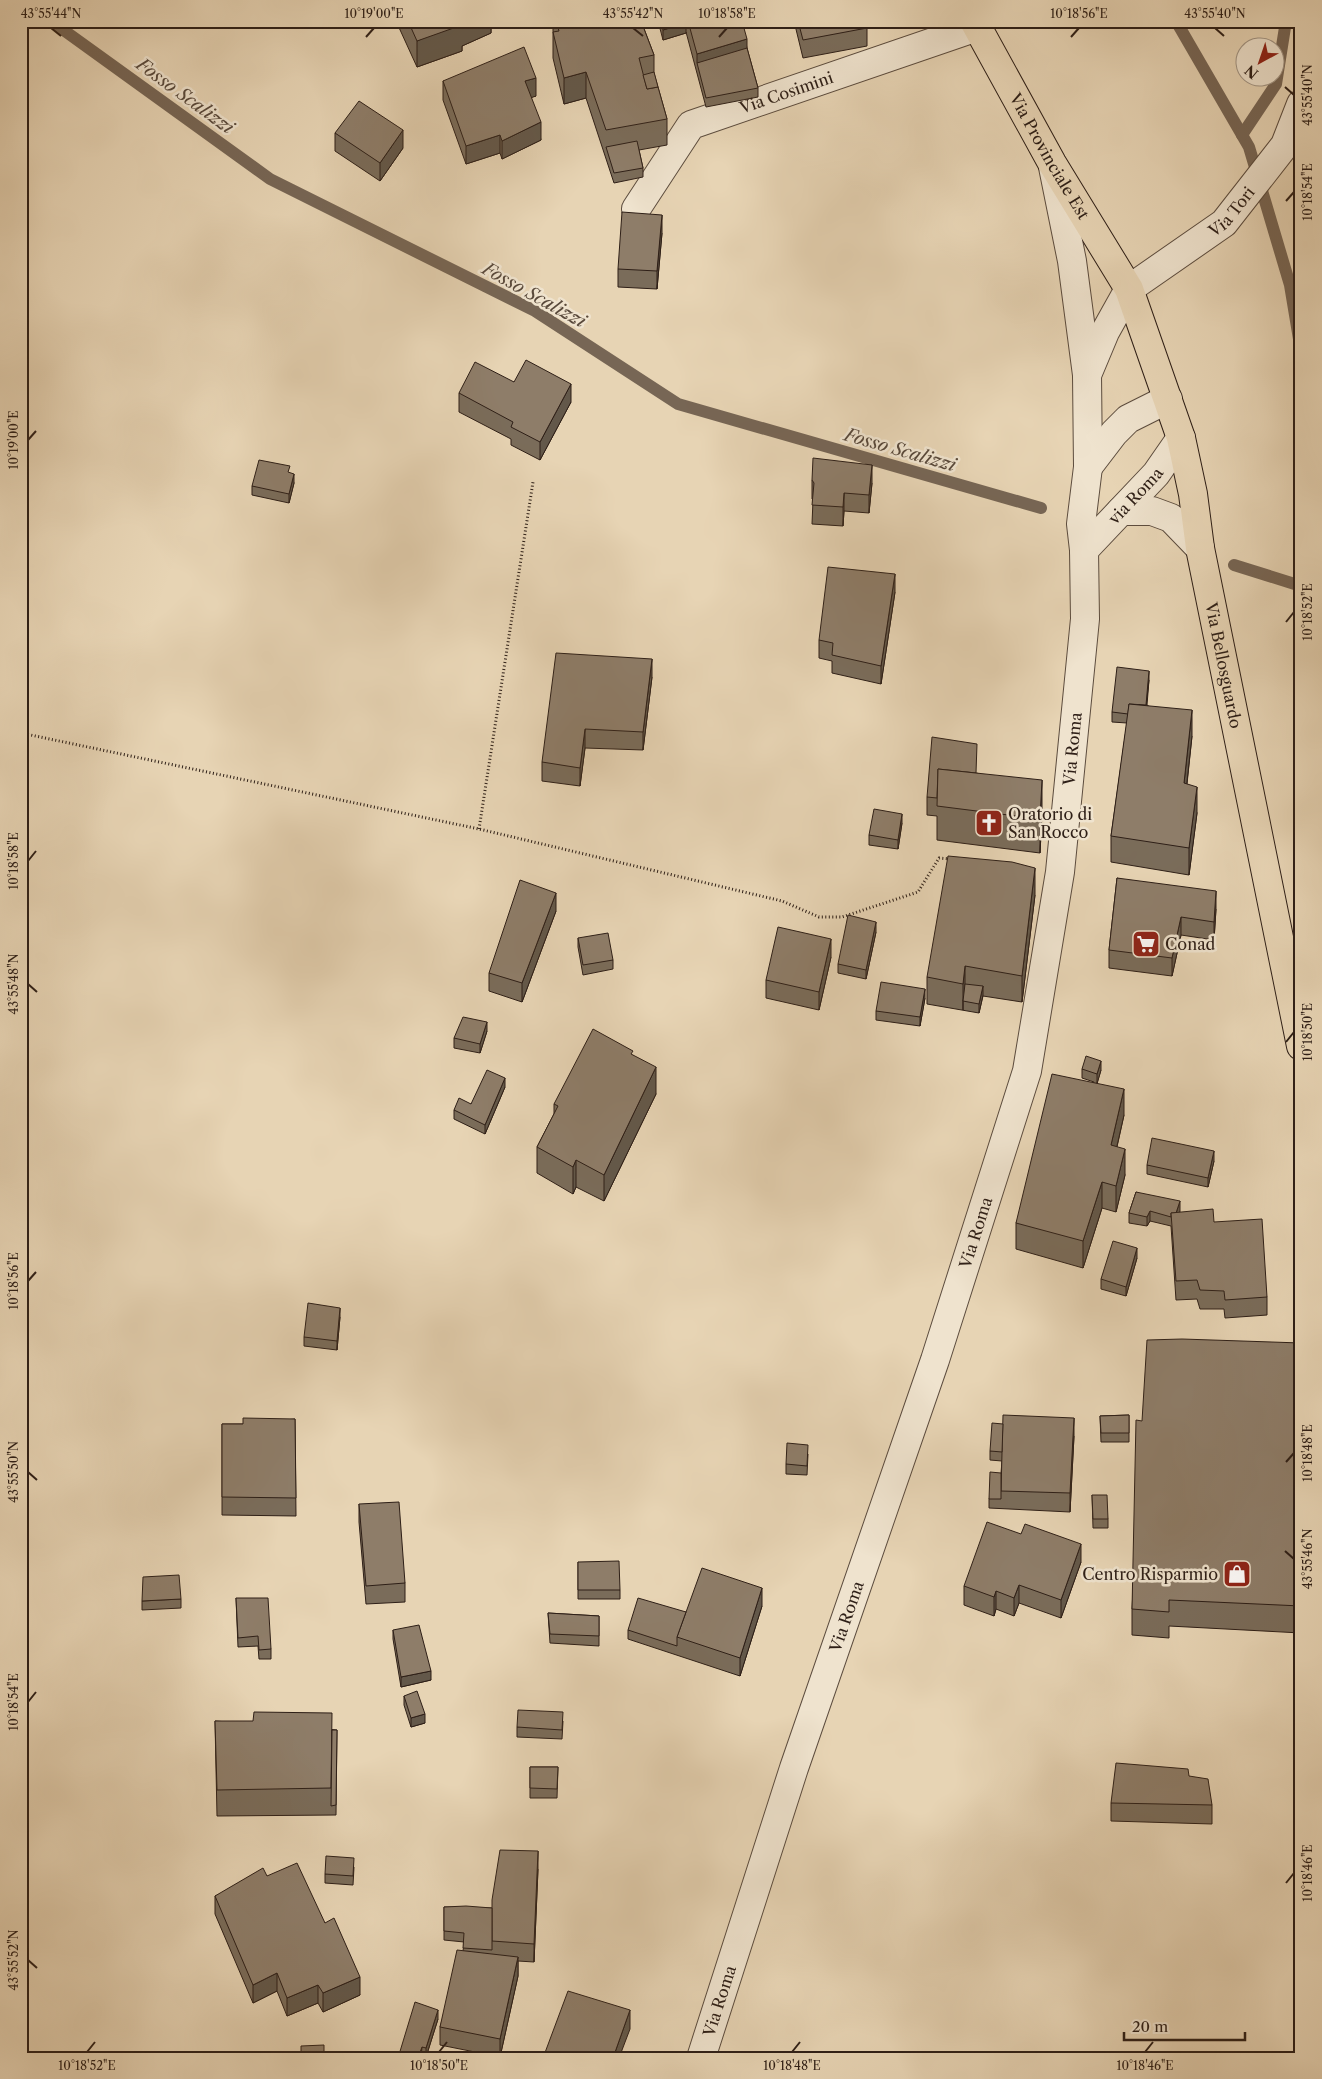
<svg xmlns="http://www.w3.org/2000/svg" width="1322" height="2079" font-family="'Libre Caslon Text',serif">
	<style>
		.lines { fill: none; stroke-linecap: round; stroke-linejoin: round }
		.stream { stroke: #765; stroke-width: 12 }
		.minor-casing { stroke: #5c4c3e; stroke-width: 30 }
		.major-casing { stroke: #2e1f17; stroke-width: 30 }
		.path { stroke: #2e1f17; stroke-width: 3; stroke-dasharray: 1 2.5; stroke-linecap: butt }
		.minor { stroke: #efe3ce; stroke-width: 28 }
		.major { stroke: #e7d4b4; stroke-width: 28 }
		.wall { fill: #7a6c5a; stroke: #2e1f17 }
		.shaded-wall { fill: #63584a; stroke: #2e1f17 }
		.building { fill: #8e7d69; stroke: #2e1f17 }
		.ticks { fill: none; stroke: #2e1f17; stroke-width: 2 }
		.labels { text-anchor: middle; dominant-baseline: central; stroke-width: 5; stroke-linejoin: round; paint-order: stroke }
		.street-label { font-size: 16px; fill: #2e1f17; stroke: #efe3ce }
		.poi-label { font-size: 16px; fill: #2e1f17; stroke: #efe3ce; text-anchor: start }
		.water-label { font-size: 18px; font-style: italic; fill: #59493b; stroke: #efe3ce }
		.neatline { fill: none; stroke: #2e1f17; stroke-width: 2 }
		.ticks-label { font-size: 12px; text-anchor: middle; fill: #2e1f17 }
	</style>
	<rect width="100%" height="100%" fill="#e7d4b4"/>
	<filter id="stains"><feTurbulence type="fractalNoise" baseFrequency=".004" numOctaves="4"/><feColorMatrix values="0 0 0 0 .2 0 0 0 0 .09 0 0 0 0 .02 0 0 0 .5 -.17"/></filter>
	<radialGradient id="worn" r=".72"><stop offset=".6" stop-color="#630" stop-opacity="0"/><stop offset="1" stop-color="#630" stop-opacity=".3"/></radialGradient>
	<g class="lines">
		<g class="stream">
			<path d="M51,21L270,179L535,311L678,404L1041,508"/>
			<path d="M1176,21L1249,147L1290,285L1301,351"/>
			<path d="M1242,135L1276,84L1286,21"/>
			<path d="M1234,565L1301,586"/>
		</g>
		<defs>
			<g id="minor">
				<path id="s1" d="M636,209L691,125L977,27"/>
				<path id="s2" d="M1087,375L1105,332L1129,289L1224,223L1285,145L1301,104"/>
				<path d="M1088,467L1114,433L1128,419L1168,399"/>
				<path d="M1121,511H1152L1171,518L1200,548"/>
				<path id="s3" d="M1084,550L1156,474L1181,438"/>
				<path id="s4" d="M701,2058L794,1768L935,1360L1027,1071L1060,872L1085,619L1084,550L1081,524L1088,467L1087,375L1072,261L1053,167"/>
			</g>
			<g id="major">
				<path id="s5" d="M974,21L1052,163L1129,289L1181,438L1193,494L1200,548L1301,1046"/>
			</g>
		</defs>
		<use href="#minor" class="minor-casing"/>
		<use href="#major" class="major-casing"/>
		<g class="path">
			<path d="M21,733L479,829L782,901L819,917H842L918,892L939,858L950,859"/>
			<path d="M479,829L533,482"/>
		</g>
		<use href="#minor" class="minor"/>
		<use href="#major" class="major"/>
	</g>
	<g class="wall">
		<path d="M396,21H491V33L462,46V51L417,67Z"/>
		<path d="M553,21H596L598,26L604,25L599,23V21H648V25L643,26L654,55V73L667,119V145L639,150L643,168V177L614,183L586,98L564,104L553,58Z"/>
		<path d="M658,21H742L747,48L758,88V97L706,107L686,32V33L663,40Z"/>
		<path d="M794,21H865L867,28V46L803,58Z"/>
		<path d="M443,81L536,96L531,97L541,140L502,159L500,153L466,164L443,100Z"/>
		<path d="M335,133L403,148L380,181L335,151Z"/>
		<path d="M662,233L657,289L618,287V269Z"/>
		<path d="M514,382L571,402L540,460L511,445V439L459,412V393Z"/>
		<path d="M290,473L294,483L289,503L252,495V486Z"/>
		<path d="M812,480L872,483L869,513L844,511L843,526L812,524L813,500L812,499Z"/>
		<path d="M895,592L881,684L832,673V661L819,658V640Z"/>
		<path d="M652,677L643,750L585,748L580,786L542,781V762Z"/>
		<path d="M1149,680L1147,705L1192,736L1187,784L1197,813L1189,875L1111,862V836L1127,723L1112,722V712Z"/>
		<path d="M977,773L1042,814L1040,853L937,840V816L927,815V797Z"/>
		<path d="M902,823L898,849L869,845V835Z"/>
		<path d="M1117,878L1216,909L1214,940L1181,935L1172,976L1109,968V950Z"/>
		<path d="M1035,895L1022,1002L983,996L979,1013L927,1004V977Z"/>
		<path d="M556,911L522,1002L489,991V973Z"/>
		<path d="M876,932L866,979L838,973V964Z"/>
		<path d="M578,938L613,960V969L583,975L578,947Z"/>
		<path d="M831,957L819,1010L766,998V980Z"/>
		<path d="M925,998L920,1026L876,1020V1011Z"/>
		<path d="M487,1031L480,1053L454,1048V1038Z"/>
		<path d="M633,1055L656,1094L604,1201L576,1187L573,1194L537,1173V1147L554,1114V1104Z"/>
		<path d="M1082,1069L1101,1070L1097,1083L1124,1115L1117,1147L1125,1175L1116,1212L1102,1208L1083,1268L1016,1249V1223L1094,1082L1082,1078Z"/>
		<path d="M505,1087L485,1134L454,1119V1110L471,1104Z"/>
		<path d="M1214,1161L1208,1187L1147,1174V1165Z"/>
		<path d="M1136,1192L1180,1211L1179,1213L1214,1222L1267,1297V1315L1225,1318L1224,1309H1200L1197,1299L1176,1300L1171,1226L1150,1221L1147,1226L1129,1223V1213Z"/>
		<path d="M1137,1258L1126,1296L1101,1289V1279Z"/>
		<path d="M340,1317L337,1350L304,1346V1337Z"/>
		<path d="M1301,1343V1422L1300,1445L1301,1484V1633L1169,1626V1638L1132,1635V1609L1142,1421Z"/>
		<path d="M1129,1415V1442H1101L1100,1416Z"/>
		<path d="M295,1419L296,1516L222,1515V1424H243Z"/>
		<path d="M1074,1436L1070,1512L989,1508V1499L1001,1473L1002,1461L990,1460V1451Z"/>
		<path d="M808,1454L807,1475L786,1474V1464Z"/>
		<path d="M1092,1495L1108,1519V1528H1093Z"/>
		<path d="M359,1504L405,1583V1602L366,1604L359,1522Z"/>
		<path d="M578,1562L620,1590V1599H578Z"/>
		<path d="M1081,1562L1061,1618L1019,1603L1014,1616L996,1609L994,1616L964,1605V1586Z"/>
		<path d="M236,1598L271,1649V1659H259L258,1646L238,1647Z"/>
		<path d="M181,1599V1608L142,1610V1601Z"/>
		<path d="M762,1606L740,1676L628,1639V1630L686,1612Z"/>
		<path d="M548,1613L599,1616V1646L550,1643Z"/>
		<path d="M393,1630L431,1680L401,1687L393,1639Z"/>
		<path d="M404,1696L425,1723L411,1727L404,1705Z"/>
		<path d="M215,1721L337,1730L336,1815L217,1816Z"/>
		<path d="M563,1721L562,1739L517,1737V1727Z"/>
		<path d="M530,1767H558L557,1798H530Z"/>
		<path d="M1189,1776L1212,1805V1824L1111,1821V1803Z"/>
		<path d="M354,1867L353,1885L325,1883V1874Z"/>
		<path d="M538,1869L534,1962L518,1961V1976L500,2057L440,2045V2027L463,1951L464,1942L444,1940V1907L492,1908Z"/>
		<path d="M267,1876L325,1923L360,1995L323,2012L318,2003L287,2016L277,1991L253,2003L215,1914V1896Z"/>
		<path d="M438,2019L426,2057L422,2056L421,2058H398Z"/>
	</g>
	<g class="shaded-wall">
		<path d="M460,21H491V33L462,46V51L417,67V41Z"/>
		<path d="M621,21H648V25L621,33Z"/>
		<path d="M686,23V33L663,40V30Z"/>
		<path d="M747,39V57L697,63V54Z"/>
		<path d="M586,72V98L564,104V78Z"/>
		<path d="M536,78V96L525,100V81Z"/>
		<path d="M541,122V140L502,159V141Z"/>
		<path d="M403,130V148L380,181V163Z"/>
		<path d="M500,135V153L466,164V146Z"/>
		<path d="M662,215V233L657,289V271Z"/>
		<path d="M571,384V402L540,460V442Z"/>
		<path d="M872,465V483L869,513V495Z"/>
		<path d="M294,474V483L289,503V494Z"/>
		<path d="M844,493V511L843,526V507Z"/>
		<path d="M895,574V592L881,684V666Z"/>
		<path d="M652,659V677L643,750V732Z"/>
		<path d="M1149,671V680L1144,725V716Z"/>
		<path d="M1192,710V736L1184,809V783Z"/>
		<path d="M585,729V748L580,786V768Z"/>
		<path d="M1042,780V814L1040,853V819Z"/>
		<path d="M1197,787V813L1189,875V848Z"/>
		<path d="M902,814V823L898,849V840Z"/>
		<path d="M1035,868V895L1022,1002V976Z"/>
		<path d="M1216,891V909L1214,940V922Z"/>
		<path d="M556,893V911L522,1002V983Z"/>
		<path d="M1181,917V935L1172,976V958Z"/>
		<path d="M876,922V932L866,979V970Z"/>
		<path d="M831,939V957L819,1010V992Z"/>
		<path d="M965,966V993L963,1001V1010V984Z"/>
		<path d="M983,986V995L979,1013V1004Z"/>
		<path d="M925,989V998L920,1026V1017Z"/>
		<path d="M487,1022V1031L480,1053V1044Z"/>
		<path d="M1101,1061V1070L1097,1084V1074Z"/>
		<path d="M656,1067V1094L604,1201V1175Z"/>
		<path d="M505,1078V1087L485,1134V1125Z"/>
		<path d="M1124,1089V1115L1111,1172V1145Z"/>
		<path d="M1125,1149V1175L1116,1212V1186Z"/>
		<path d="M1214,1151V1161L1208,1187V1178Z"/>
		<path d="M576,1160V1187L573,1194V1167Z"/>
		<path d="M1102,1182V1208L1083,1268V1241Z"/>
		<path d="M1180,1201V1211L1175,1227V1217Z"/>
		<path d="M1150,1211V1221L1147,1226V1217Z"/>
		<path d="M1137,1248V1258L1126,1296V1287Z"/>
		<path d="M340,1308V1317L337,1350V1341Z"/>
		<path d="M1301,1395V1422L1299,1455V1429Z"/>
		<path d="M1074,1418V1436L1070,1512V1493Z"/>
		<path d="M1081,1544V1562L1061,1618V1600Z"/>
		<path d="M1019,1585V1603L1014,1616V1598Z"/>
		<path d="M762,1588V1606L740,1676V1658Z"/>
		<path d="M996,1591V1609L994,1616V1597Z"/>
		<path d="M431,1671V1680L401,1687V1677Z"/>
		<path d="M425,1714V1723L411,1727V1718Z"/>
		<path d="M538,1851V1869L534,1962V1944Z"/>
		<path d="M518,1957V1976L500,2057V2039Z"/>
		<path d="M277,1973V1991L253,2003V1985Z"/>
		<path d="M360,1977V1995L323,2012V1993Z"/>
		<path d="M318,1985V2003L287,2016V1998Z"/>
		<path d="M438,2010V2019L426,2057V2048Z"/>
		<path d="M630,2010V2029L619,2058H613Z"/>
		<path d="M422,2047L421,2058H418Z"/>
	</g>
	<g class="building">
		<path d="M408,21H460L462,25L417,41Z"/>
		<path d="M556,21H596L598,26L616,21H641L654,55L639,58L647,89L658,87L667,119L606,130L586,72L564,78L553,32L559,31Z"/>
		<path d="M660,21H685L686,23L663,30Z"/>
		<path d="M688,21H742L747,39L697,54Z"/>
		<path d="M798,21H865L867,28L803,40Z"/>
		<path d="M524,47L536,78L525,81L541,122L502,141L500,135L466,146L443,81Z"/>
		<path d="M747,48L758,88L706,98L697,63Z"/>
		<path d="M654,72L658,87L647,89L643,75Z"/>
		<path d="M359,101L403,130L380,163L335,133Z"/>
		<path d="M637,141L643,168L614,173L606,147Z"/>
		<path d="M622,212L662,215L657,271L618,269Z"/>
		<path d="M526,360L571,384L540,442L511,427L513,422L459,393L475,362L514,382Z"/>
		<path d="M813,458L872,465L869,495L844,493L843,507L812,505L814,483L812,480Z"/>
		<path d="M259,460L290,466L288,472L294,474L289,494L252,486Z"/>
		<path d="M828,567L895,574L881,666L832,655L833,643L819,640Z"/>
		<path d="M556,653L652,659L643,732L585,729L580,768L542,762Z"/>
		<path d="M1117,667L1149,671L1146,705L1129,704L1128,714L1112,712Z"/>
		<path d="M1129,704L1192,710L1184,783L1197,787L1189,848L1111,836Z"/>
		<path d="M932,737L977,744L976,773L938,769L937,798L927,797Z"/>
		<path d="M938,769L1042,780L1040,819L937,806Z"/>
		<path d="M874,809L902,814L898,840L869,835Z"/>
		<path d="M948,856L1012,862L1035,868L1022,976L965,966L963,984L927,977Z"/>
		<path d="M1117,878L1216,891L1214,922L1181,917L1172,958L1109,950Z"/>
		<path d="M520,880L556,893L522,983L489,973Z"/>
		<path d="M848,915L876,922L866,970L838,964Z"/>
		<path d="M778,927L831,939L819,992L766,980Z"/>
		<path d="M608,933L613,960L583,965L578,938Z"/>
		<path d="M881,982L925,989L920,1017L876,1011Z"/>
		<path d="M965,984L983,986L979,1004L963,1001Z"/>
		<path d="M463,1017L487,1022L480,1044L454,1038Z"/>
		<path d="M593,1029L633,1051L631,1054L656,1067L604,1175L576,1160L573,1167L537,1147L558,1106L554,1104Z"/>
		<path d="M1086,1056L1101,1061L1097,1074L1082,1069Z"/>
		<path d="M487,1070L505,1078L485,1125L454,1110L459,1098L471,1104Z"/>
		<path d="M1052,1074L1124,1089L1111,1145L1125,1149L1116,1186L1102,1182L1083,1241L1016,1223Z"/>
		<path d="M1152,1138L1214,1151L1208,1178L1147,1165Z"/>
		<path d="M1136,1192L1180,1201L1176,1213H1171V1217L1150,1211L1147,1217L1129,1213Z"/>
		<path d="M1213,1209L1214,1222L1262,1219L1267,1297L1225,1300L1224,1291L1200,1290L1197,1280L1176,1281L1171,1213Z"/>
		<path d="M1113,1241L1137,1248L1126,1287L1101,1279Z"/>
		<path d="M308,1303L340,1308L337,1341L304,1337Z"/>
		<path d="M1182,1339L1301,1343V1395L1299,1429L1301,1484V1606L1169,1600V1612L1132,1609L1136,1420L1142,1421L1147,1340Z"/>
		<path d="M1003,1415L1074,1418L1070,1493L1001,1491Z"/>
		<path d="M1129,1415V1433H1101L1100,1416Z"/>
		<path d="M243,1418L295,1419L296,1498L222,1497V1424H243Z"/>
		<path d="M992,1423L1003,1424L1002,1452L990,1451Z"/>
		<path d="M787,1443L808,1445L807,1466L786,1464Z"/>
		<path d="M990,1472L1001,1473V1499H989Z"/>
		<path d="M1092,1495H1107L1108,1519H1093Z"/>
		<path d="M399,1502L405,1583L366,1586L359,1504Z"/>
		<path d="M987,1522L1021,1534L1025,1524L1081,1544L1061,1600L1019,1585L1014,1598L996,1591L994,1597L964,1586Z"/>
		<path d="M619,1561L620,1590H578V1562Z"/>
		<path d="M702,1568L762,1588L740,1658L677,1637Z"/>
		<path d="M179,1575L181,1599L142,1601L143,1577Z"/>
		<path d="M236,1598H268L271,1649L259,1650L258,1636L238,1638Z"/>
		<path d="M638,1598L686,1612L677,1637V1646L628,1630Z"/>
		<path d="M548,1613L599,1616V1636L550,1634Z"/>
		<path d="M419,1625L431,1671L401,1677L393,1630Z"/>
		<path d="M417,1691L425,1714L411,1718L404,1696Z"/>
		<path d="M518,1710L563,1712L562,1730L517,1727Z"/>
		<path d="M254,1712L332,1713L331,1788L217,1790L215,1721H253Z"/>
		<path d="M332,1730H337L336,1805L331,1806Z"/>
		<path d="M1116,1763L1188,1769L1189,1776L1208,1779L1212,1805L1111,1803Z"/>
		<path d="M530,1767H558L557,1789L530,1788Z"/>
		<path d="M500,1850L538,1851L534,1944L492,1941V1900Z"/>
		<path d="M326,1856L354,1858L353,1876L325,1874Z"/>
		<path d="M297,1863L325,1923L334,1918L360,1977L323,1993L318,1985L287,1998L277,1973L253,1985L215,1896L263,1868L267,1876Z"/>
		<path d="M466,1906L492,1908V1950L463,1948L464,1933L444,1931V1907Z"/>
		<path d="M457,1950L518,1957L500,2039L440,2027Z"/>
		<path d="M568,1991L630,2010L613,2058H543Z"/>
		<path d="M415,2002L438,2010L426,2048L422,2047L418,2058H398Z"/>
		<path d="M324,2045V2058H301V2046Z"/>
	</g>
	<path class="ticks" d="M51,28L61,36M633,28L643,36M1215,28L1224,36M366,37L374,28M719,37L727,28M1071,37L1079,28M1285,87L1294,95M1286,201L1294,192M28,440L36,431M1286,622L1294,612M28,861L36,851M28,984L37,992M1286,1042L1294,1032M28,1281L36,1272M1286,1462L1294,1453M28,1472L37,1480M1285,1551L1294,1559M28,1702L36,1692M1286,1883L1294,1873M28,1960L37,1968M87,2052L95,2042M439,2052L447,2042M792,2052L800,2042M1145,2052L1153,2042"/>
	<defs>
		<symbol id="church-square" viewBox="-11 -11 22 22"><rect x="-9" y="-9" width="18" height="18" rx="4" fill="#8f2418" stroke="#efe3ce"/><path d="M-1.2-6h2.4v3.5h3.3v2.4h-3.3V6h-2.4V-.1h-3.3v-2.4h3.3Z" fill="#fff"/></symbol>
		<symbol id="supermarket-square" viewBox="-11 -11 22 22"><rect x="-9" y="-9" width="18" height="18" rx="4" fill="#8f2418" stroke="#efe3ce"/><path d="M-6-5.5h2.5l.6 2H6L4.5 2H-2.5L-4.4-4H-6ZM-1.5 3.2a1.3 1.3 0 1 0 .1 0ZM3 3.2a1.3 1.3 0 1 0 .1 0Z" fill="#fff"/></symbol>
		<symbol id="shop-square" viewBox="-11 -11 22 22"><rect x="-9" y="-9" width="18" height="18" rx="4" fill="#8f2418" stroke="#efe3ce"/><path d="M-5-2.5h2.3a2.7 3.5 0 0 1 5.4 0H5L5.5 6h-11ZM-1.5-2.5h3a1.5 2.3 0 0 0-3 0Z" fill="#fff"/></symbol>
	</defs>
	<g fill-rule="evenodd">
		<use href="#church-square" x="973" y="807" width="32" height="32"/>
		<use href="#supermarket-square" x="1130" y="928" width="32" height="32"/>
		<use href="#shop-square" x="1221" y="1558" width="32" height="32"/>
	</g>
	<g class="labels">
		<g class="street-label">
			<text stroke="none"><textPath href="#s1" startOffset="201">Via Cosimini</textPath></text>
			<text stroke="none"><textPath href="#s5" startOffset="155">Via Provinciale Est</textPath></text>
			<text stroke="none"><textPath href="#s2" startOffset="225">Via Tori</textPath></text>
			<text stroke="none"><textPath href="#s3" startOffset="75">via Roma</textPath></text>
			<text stroke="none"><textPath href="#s5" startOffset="699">Via Bellosguardo</textPath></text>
			<text stroke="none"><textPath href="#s4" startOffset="1365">Via Roma</textPath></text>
			<text stroke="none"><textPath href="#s4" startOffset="870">Via Roma</textPath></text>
			<text stroke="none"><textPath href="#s4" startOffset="465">Via Roma</textPath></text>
			<text stroke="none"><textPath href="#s4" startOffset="60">Via Roma</textPath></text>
		</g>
		<g class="poi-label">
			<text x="1008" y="814">Oratorio di<tspan x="1008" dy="18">San Rocco</tspan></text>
			<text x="1165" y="944">Conad</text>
			<text x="1218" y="1574" text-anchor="end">Centro Risparmio</text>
		</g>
		<g class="water-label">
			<text transform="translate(185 96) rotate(36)">Fosso Scalizzi</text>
			<text transform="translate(534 295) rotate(29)">Fosso Scalizzi</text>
			<text transform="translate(900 450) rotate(16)">Fosso Scalizzi</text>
		</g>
	</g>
	<rect width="1322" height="2079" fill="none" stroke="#e7d4b4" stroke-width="55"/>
	<g transform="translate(1260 62) rotate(220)"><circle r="24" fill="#efe3ce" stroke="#a29585"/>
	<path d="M0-4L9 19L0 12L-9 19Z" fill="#8f2418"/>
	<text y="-8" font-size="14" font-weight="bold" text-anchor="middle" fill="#2e1f17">N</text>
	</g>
	<path d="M1124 2032v8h121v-8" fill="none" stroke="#2e1f17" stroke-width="2.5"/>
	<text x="1132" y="2032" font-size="15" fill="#2e1f17" stroke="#efe3ce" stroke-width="4" paint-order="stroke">20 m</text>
	<rect x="28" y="28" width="1266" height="2024" class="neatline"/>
	<g class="ticks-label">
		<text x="51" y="18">43°55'44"N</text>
		<text x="374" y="18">10°19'00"E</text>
		<text x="633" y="18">43°55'42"N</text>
		<text x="727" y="18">10°18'58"E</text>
		<text x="1079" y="18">10°18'56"E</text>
		<text x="1215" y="18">43°55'40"N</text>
		<text transform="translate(1308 95) rotate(-90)" y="4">43°55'40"N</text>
		<text transform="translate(1308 192) rotate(-90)" y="4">10°18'54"E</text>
		<text transform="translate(14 440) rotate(-90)" y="4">10°19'00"E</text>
		<text transform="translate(1308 612) rotate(-90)" y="4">10°18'52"E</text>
		<text transform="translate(14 861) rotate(-90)" y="4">10°18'58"E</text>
		<text transform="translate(14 984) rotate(-90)" y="4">43°55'48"N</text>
		<text transform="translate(1308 1032) rotate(-90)" y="4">10°18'50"E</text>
		<text transform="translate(14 1281) rotate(-90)" y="4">10°18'56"E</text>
		<text transform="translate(1308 1453) rotate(-90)" y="4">10°18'48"E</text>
		<text transform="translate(14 1472) rotate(-90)" y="4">43°55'50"N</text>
		<text transform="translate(1308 1559) rotate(-90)" y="4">43°55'46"N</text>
		<text transform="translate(14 1702) rotate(-90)" y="4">10°18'54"E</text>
		<text transform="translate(1308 1873) rotate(-90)" y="4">10°18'46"E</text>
		<text transform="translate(14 1960) rotate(-90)" y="4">43°55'52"N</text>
		<text x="87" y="2070">10°18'52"E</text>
		<text x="439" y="2070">10°18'50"E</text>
		<text x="792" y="2070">10°18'48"E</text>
		<text x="1145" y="2070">10°18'46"E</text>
	</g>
	<rect width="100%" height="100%" filter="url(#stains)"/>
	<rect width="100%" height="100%" fill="url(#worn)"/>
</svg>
